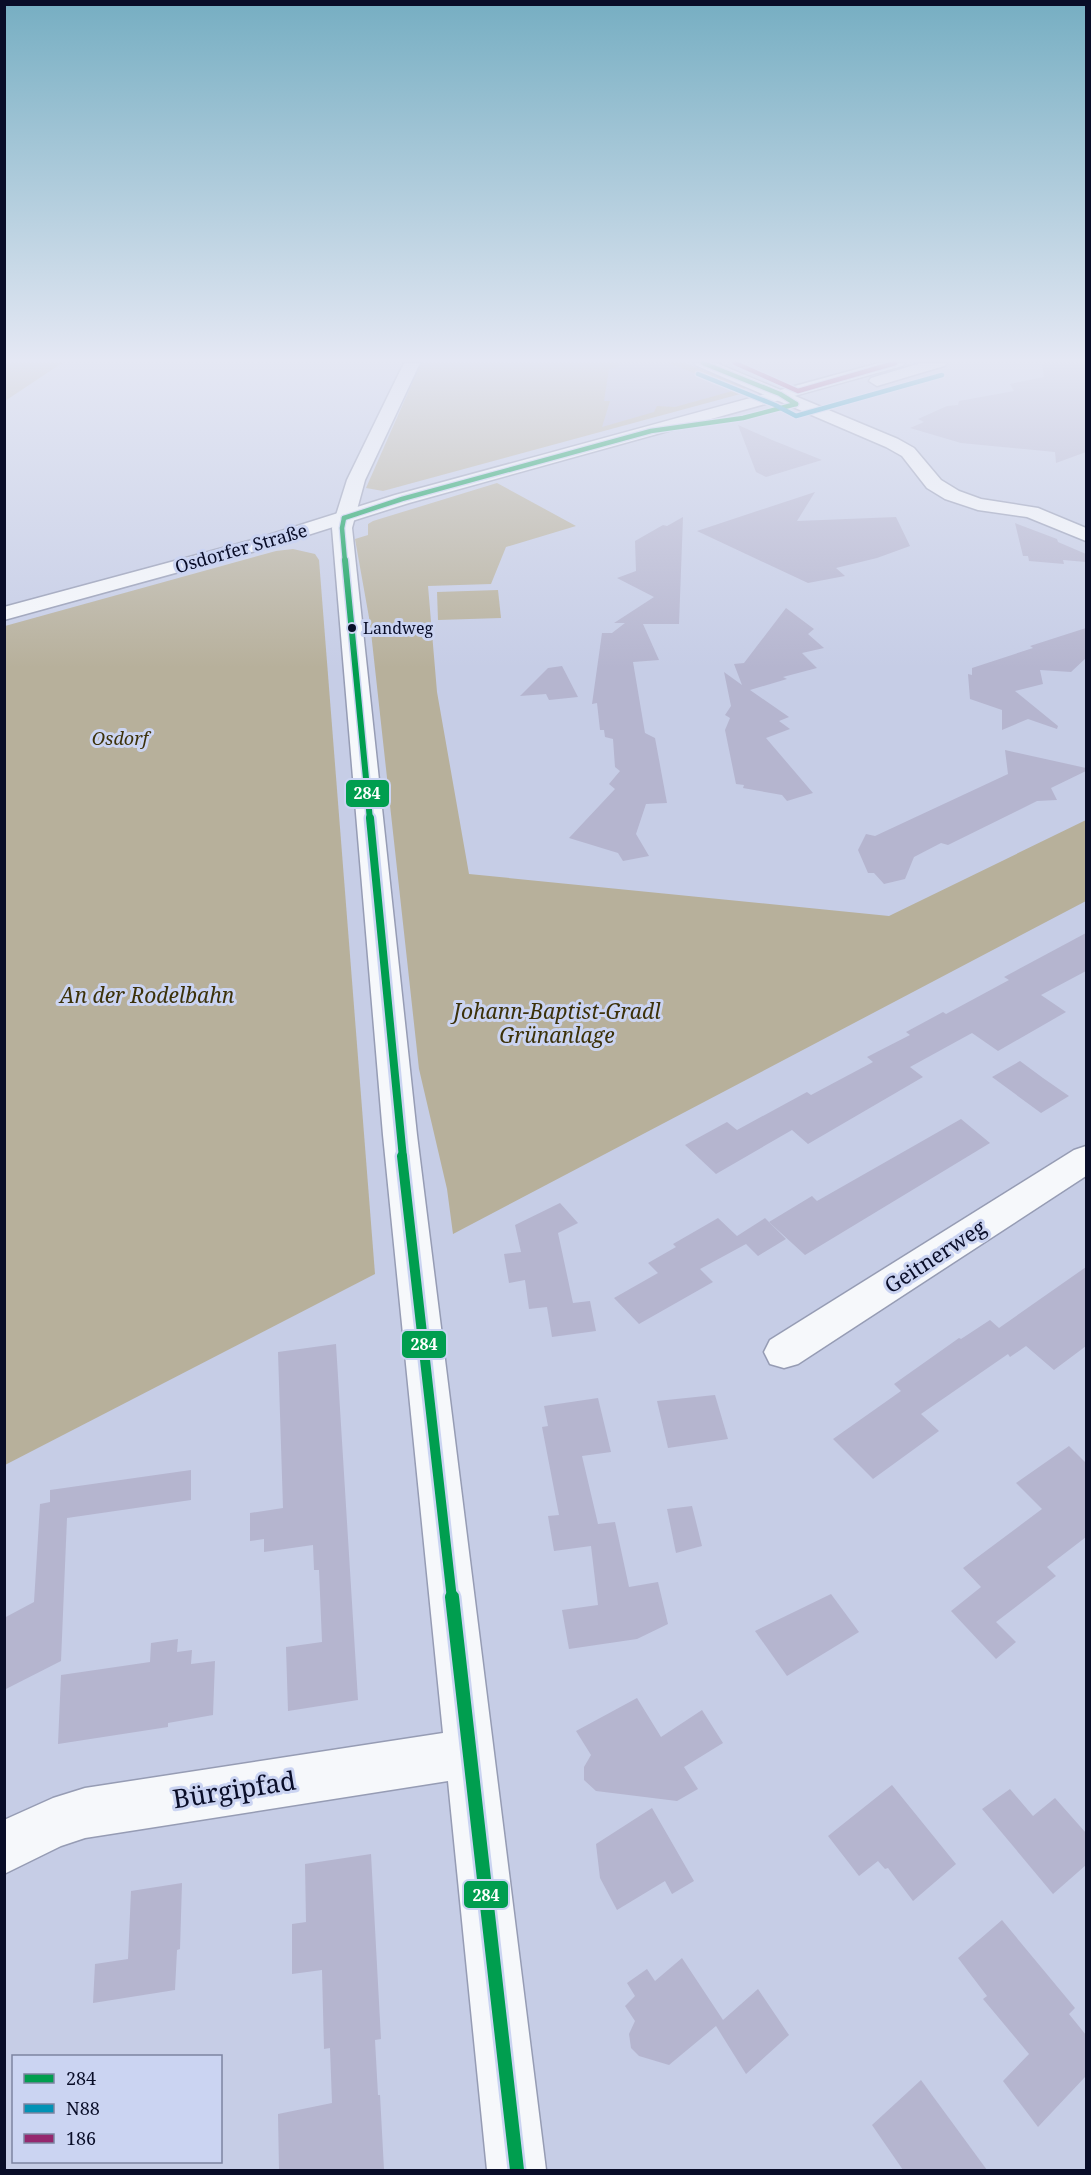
<svg xmlns="http://www.w3.org/2000/svg" width="1091" height="2175" font-family="'Noto Serif',serif">
	<style>
		.green { fill: #b7b09b }
		.building { fill: #b5b5cf }
		.lines { fill: none; stroke-linecap: round; stroke-linejoin: round }
		.street-casing { stroke: #969cb4; stroke-width: 3 }
		.secondary-casing { stroke: #969cb4; stroke-width: 3 }
		.street { fill: #f6f8fb; fill-rule: evenodd }
		.secondary { fill: #f6f8fb; fill-rule: evenodd }
		.bus-1-far4-casing { stroke: #cbd4f2; stroke-width: 7 }
		.bus-1-far3-casing { stroke: #cbd4f2; stroke-width: 9 }
		.bus-1-far2-casing { stroke: #cbd4f2; stroke-width: 13 }
		.bus-1-far1-casing { stroke: #cbd4f2; stroke-width: 15 }
		.bus-1-casing { stroke: #cbd4f2; stroke-width: 19 }
		.bus-2-casing { stroke: #cbd4f2; stroke-width: 7 }
		.bus-3-casing { stroke: #cbd4f2; stroke-width: 7 }
		.bus-1-far4 { stroke: #009e4f; stroke-width: 4.5 }
		.bus-1-far3 { stroke: #009e4f; stroke-width: 6 }
		.bus-1-far2 { stroke: #009e4f; stroke-width: 8 }
		.bus-1-far1 { stroke: #009e4f; stroke-width: 10 }
		.bus-1 { stroke: #009e4f; stroke-width: 14 }
		.bus-2 { stroke: #0192b5; stroke-width: 4.5 }
		.bus-3 { stroke: #95276e; stroke-width: 4.5 }
		.bus-dot { fill: #090d28; stroke: #cbd4f2; stroke-width: 2 }
		.labels { text-anchor: middle; dominant-baseline: central; stroke-width: 6; stroke-linejoin: round; paint-order: stroke }
		.far-bus-label { font-size: 16px; fill: #090d28; stroke: #cbd4f2; text-anchor: start }
		.far-street-label { font-size: 18px; fill: #090d28; stroke: #cbd4f2 }
		.far-park-label { font-size: 18px; font-style: italic; fill: #3c3109; stroke: #cbd4f2 }
		.park-label { font-size: 21px; font-style: italic; fill: #3c3109; stroke: #cbd4f2 }
		.street-label { font-size: 21px; fill: #090d28; stroke: #cbd4f2 }
		.near-street-label { font-size: 26px; fill: #090d28; stroke: #cbd4f2 }
		.line-badge { stroke: #cbd4f2; stroke-width: 2 }
		.badge-label { font-size: 16px; text-anchor: middle; font-weight: bold; fill: #fff }
	</style>
	<rect width="100%" height="100%" fill="#c6cde6"/>
	<g class="green">
		<path d="M5,363H62L5,401Z"/>
		<path d="M421,363H685L745,387L744,393L383,491L366,488Z"/>
		<path d="M497,483L576,526L506,547L491,584L428,586L437,692L469,874L889,916L1086,820V901L453,1234L447,1189L419,1069L370,623L355,539L368,535V524L373,521Z"/>
		<path d="M293,549L315,554L319,560L375,1274L5,1465V626L276,551Z"/>
		<path d="M498,590L501,618L438,620L437,592Z"/>
	</g>
	<g class="building">
		<path d="M619,363H669L736,390L675,407L657,406L654,412L602,427L610,401H604L609,369L618,367Z"/>
		<path d="M1042,363H1086V452L1056,463L1055,452L961,443L910,428L924,422L918,419L947,406L958,405L959,401L1014,391L1010,384L1044,377Z"/>
		<path d="M738,425L772,440L822,460L766,477L756,472Z"/>
		<path d="M815,492L797,521L896,517L910,546L877,558L836,568L845,576L808,583L697,531Z"/>
		<path d="M683,517L679,624H643L659,660L633,662L645,733L655,738L667,803L646,804L636,834L649,856L623,861L618,853L569,838L615,789L609,784L620,771L615,767L613,739L605,737L604,730H600L597,703L592,704L602,633H612L625,623H614L654,597L617,578L636,571L635,541L663,525L667,526Z"/>
		<path d="M1015,523L1057,539L1058,542L1086,554V562L1063,560L1064,564L1029,561L1028,556H1023Z"/>
		<path d="M786,608L814,629L808,634L824,648L802,653L817,668L783,677L787,679L750,690L789,717L779,721L790,729L766,738L813,793L787,801L782,795L743,788L744,785L736,784L725,730L730,718L725,715L731,706L724,672L742,685L734,664L744,663Z"/>
		<path d="M1086,628V658L1071,672L1040,670L1043,684L1015,691L1058,726L1057,729L1028,719L1002,730V710L970,699L968,674L972,675V668L1033,648L1030,646Z"/>
		<path d="M562,666L578,697L549,700L546,694L520,696L548,668Z"/>
		<path d="M1005,750L1086,768V771L1051,788L1057,800L1037,801L948,845L941,843L914,857L905,879L884,884L874,873H868L858,850L866,834L875,836L1008,774Z"/>
		<path d="M1086,933V971L1041,995L1066,1012L998,1051L972,1033L910,1067L923,1077L808,1144L792,1130L716,1174L685,1145L727,1122L737,1130L807,1092L811,1095L873,1062L867,1057L910,1035L906,1032L943,1012L946,1014L1009,980L1004,977Z"/>
		<path d="M1020,1061L1043,1078L1069,1096L1041,1113L992,1077Z"/>
		<path d="M961,1119L990,1143L805,1255L769,1222L812,1196L817,1201Z"/>
		<path d="M560,1203L578,1223L558,1233L573,1303L590,1301L596,1331L552,1337L547,1307L529,1309L525,1280L509,1283L504,1254L521,1252L515,1225Z"/>
		<path d="M718,1218L737,1236L765,1218L786,1239L758,1256L746,1244L700,1269L713,1282L639,1324L614,1298L658,1273L648,1263L676,1247L673,1244Z"/>
		<path d="M1086,1267V1346L1054,1370L1026,1346L1010,1357L1008,1354L921,1414L939,1431L873,1479L833,1439L901,1391L894,1384L959,1338L961,1339L990,1320L999,1328Z"/>
		<path d="M336,1344L358,1700L288,1711L286,1647L322,1642L319,1570H314L313,1545L264,1552V1539L250,1541V1513L283,1508L278,1352Z"/>
		<path d="M715,1395L728,1439L668,1448L657,1401Z"/>
		<path d="M598,1398L611,1452L582,1456L598,1524L615,1522L629,1587L658,1582L668,1624L637,1639L569,1649L562,1610L598,1605L591,1546L554,1551L548,1516L559,1515L542,1427L548,1426L544,1406Z"/>
		<path d="M1069,1446L1086,1463V1537L1047,1567L1056,1576L996,1622L1016,1642L996,1659L951,1611L981,1587L963,1568L1042,1509L1016,1483Z"/>
		<path d="M191,1470V1500L67,1518L61,1661L4,1690V1618L34,1602L40,1504L50,1502V1490Z"/>
		<path d="M692,1506L702,1546L676,1553L667,1509Z"/>
		<path d="M831,1594L859,1632L787,1676L755,1631Z"/>
		<path d="M178,1639L177,1652L192,1650L191,1664L215,1661L213,1715L168,1723V1727L58,1744L61,1675L150,1662L151,1643Z"/>
		<path d="M637,1698L661,1737L702,1710L723,1743L684,1767L698,1789L677,1801L596,1791L584,1780V1767L591,1755L576,1731Z"/>
		<path d="M892,1785L956,1864L913,1901L888,1868L885,1869L878,1861L859,1876L828,1836Z"/>
		<path d="M1010,1789L1033,1816L1055,1798L1086,1833V1865L1053,1894L982,1809Z"/>
		<path d="M652,1808L694,1881L672,1894L665,1881L617,1910L600,1878L596,1844Z"/>
		<path d="M371,1854L381,2039L375,2040L378,2095H380L384,2170H279L278,2114L332,2103L330,2048L324,2049L322,1970L292,1974V1924L306,1922L305,1864Z"/>
		<path d="M182,1883L180,1949L177,1950L175,1990L93,2003L95,1964L128,1959L131,1891Z"/>
		<path d="M1002,1920L1075,2008L1069,2014L1086,2035V2076L1038,2127L1003,2081L1029,2054L983,1999L987,1996L958,1958Z"/>
		<path d="M682,1958L723,2020L758,1989L789,2035L746,2074L716,2026L669,2065L639,2056L631,2048L629,2034L635,2021L625,2006L635,1996L627,1983L647,1969L655,1981Z"/>
		<path d="M921,2080L987,2170H903L872,2125Z"/>
	</g>
	<g class="lines">
		<defs>
			<g id="street">
				<path d="M404,363H420L365,480L352,528L417,1135L546,2170H487L448,1781L85,1838L61,1846L4,1874V1820L53,1798L85,1788L443,1733L383,1135L332,528L347,480Z"/>
				<path d="M694,363H716L898,439L914,448L941,480L959,491L981,499L1038,508L1086,528V541L1027,517L978,510L945,499L927,488L902,456L886,447L697,366Z"/>
				<path d="M1086,1146V1176L798,1364L784,1368L770,1364L764,1352L770,1340L1074,1150Z"/>
			</g>
			<g id="secondary">
				<path d="M879,363H905L902,366L409,503L270,547L4,620V607L256,539L395,495Z"/>
				<path d="M921,363H947L944,366L877,386L869,381L871,378Z"/>
			</g>
		</defs>
		<use href="#street" class="street-casing"/>
		<use href="#secondary" class="secondary-casing"/>
		<use href="#street" class="street"/>
		<use href="#secondary" class="secondary"/>
		<defs>
			<g id="bus-1-far4">
				<path d="M703,363L780,394L796,404"/>
				<path d="M344,518L342,528L345,562"/>
				<path d="M344,518L402,499L651,431L743,418L796,404"/>
			</g>
			<path id="bus-1-far3" d="M345,560L370,820"/>
			<path id="bus-1-far2" d="M370,818L403,1158"/>
			<path id="bus-1-far1" d="M402,1156L452,1599"/>
			<path id="bus-1" d="M452,1597L517,2170"/>
			<path id="bus-2" d="M698,374L775,405L796,416L942,375"/>
			<path id="bus-3" d="M735,363L798,391L895,363"/>
		</defs>
		<use href="#bus-1-far4" class="bus-1-far4-casing"/>
		<use href="#bus-1-far3" class="bus-1-far3-casing"/>
		<use href="#bus-1-far2" class="bus-1-far2-casing"/>
		<use href="#bus-1-far1" class="bus-1-far1-casing"/>
		<use href="#bus-1" class="bus-1-casing"/>
		<use href="#bus-2" class="bus-2-casing"/>
		<use href="#bus-3" class="bus-3-casing"/>
		<use href="#bus-1-far4" class="bus-1-far4"/>
		<use href="#bus-1-far3" class="bus-1-far3"/>
		<use href="#bus-1-far2" class="bus-1-far2"/>
		<use href="#bus-1-far1" class="bus-1-far1"/>
		<use href="#bus-1" class="bus-1"/>
		<use href="#bus-2" class="bus-2"/>
		<use href="#bus-3" class="bus-3"/>
	</g>
	<linearGradient id="sky" x2="0" y2="1"><stop stop-color="#76aec2"/><stop offset="0.54" stop-color="#e5e8f4"/><stop offset="1" stop-color="#e5e8f4" stop-opacity="0"/></linearGradient>
	<rect width="1091" height="668" fill="url(#sky)"/>
	<circle class="bus-dot" cx="352" cy="628" r="5"/>
	<g class="labels">
		<g class="far-bus-label">
			<text x="363" y="628">Landweg</text>
		</g>
		<g class="far-street-label">
			<text transform="translate(241 548) rotate(-16)">Osdorfer Straße</text>
		</g>
		<g class="far-park-label">
			<text x="120" y="738">Osdorf</text>
		</g>
		<g class="park-label">
			<text x="147" y="995">An der Rodelbahn</text>
			<text x="557" y="1011">Johann-Baptist-Gradl<tspan x="557" dy="24">Grünanlage</tspan></text>
		</g>
		<g class="street-label">
			<text transform="translate(935 1256) rotate(-33)">Geitnerweg</text>
		</g>
		<g class="near-street-label">
			<text transform="translate(234 1789) rotate(-9)">Bürgipfad</text>
		</g>
	</g>
	<g class="line-badge">
		<rect x="345" y="779" width="45" height="29" rx="6" fill="#009e4f"/>
		<rect x="401" y="1330" width="46" height="29" rx="6" fill="#009e4f"/>
		<rect x="463" y="1880" width="46" height="29" rx="6" fill="#009e4f"/>
	</g>
	<g class="badge-label">
		<text x="367" y="799">284</text>
		<text x="424" y="1350">284</text>
		<text x="486" y="1901">284</text>
	</g>
	<rect width="1091" height="2175" fill="none" stroke="#090d28" stroke-width="12"/>
	<rect x="12" y="2055" width="210" height="108" fill="#cbd4f2" stroke="#7d84a1" stroke-width="1.5"/>
	<rect x="24" y="2074" width="30" height="9" fill="#009e4f" stroke="#7d84a1" stroke-width="1.5"/>
	<text x="66" y="2085" font-size="18" fill="#090d28">284</text>
	<rect x="24" y="2104" width="30" height="9" fill="#0192b5" stroke="#7d84a1" stroke-width="1.5"/>
	<text x="66" y="2115" font-size="18" fill="#090d28">N88</text>
	<rect x="24" y="2134" width="30" height="9" fill="#95276e" stroke="#7d84a1" stroke-width="1.5"/>
	<text x="66" y="2145" font-size="18" fill="#090d28">186</text>
</svg>
